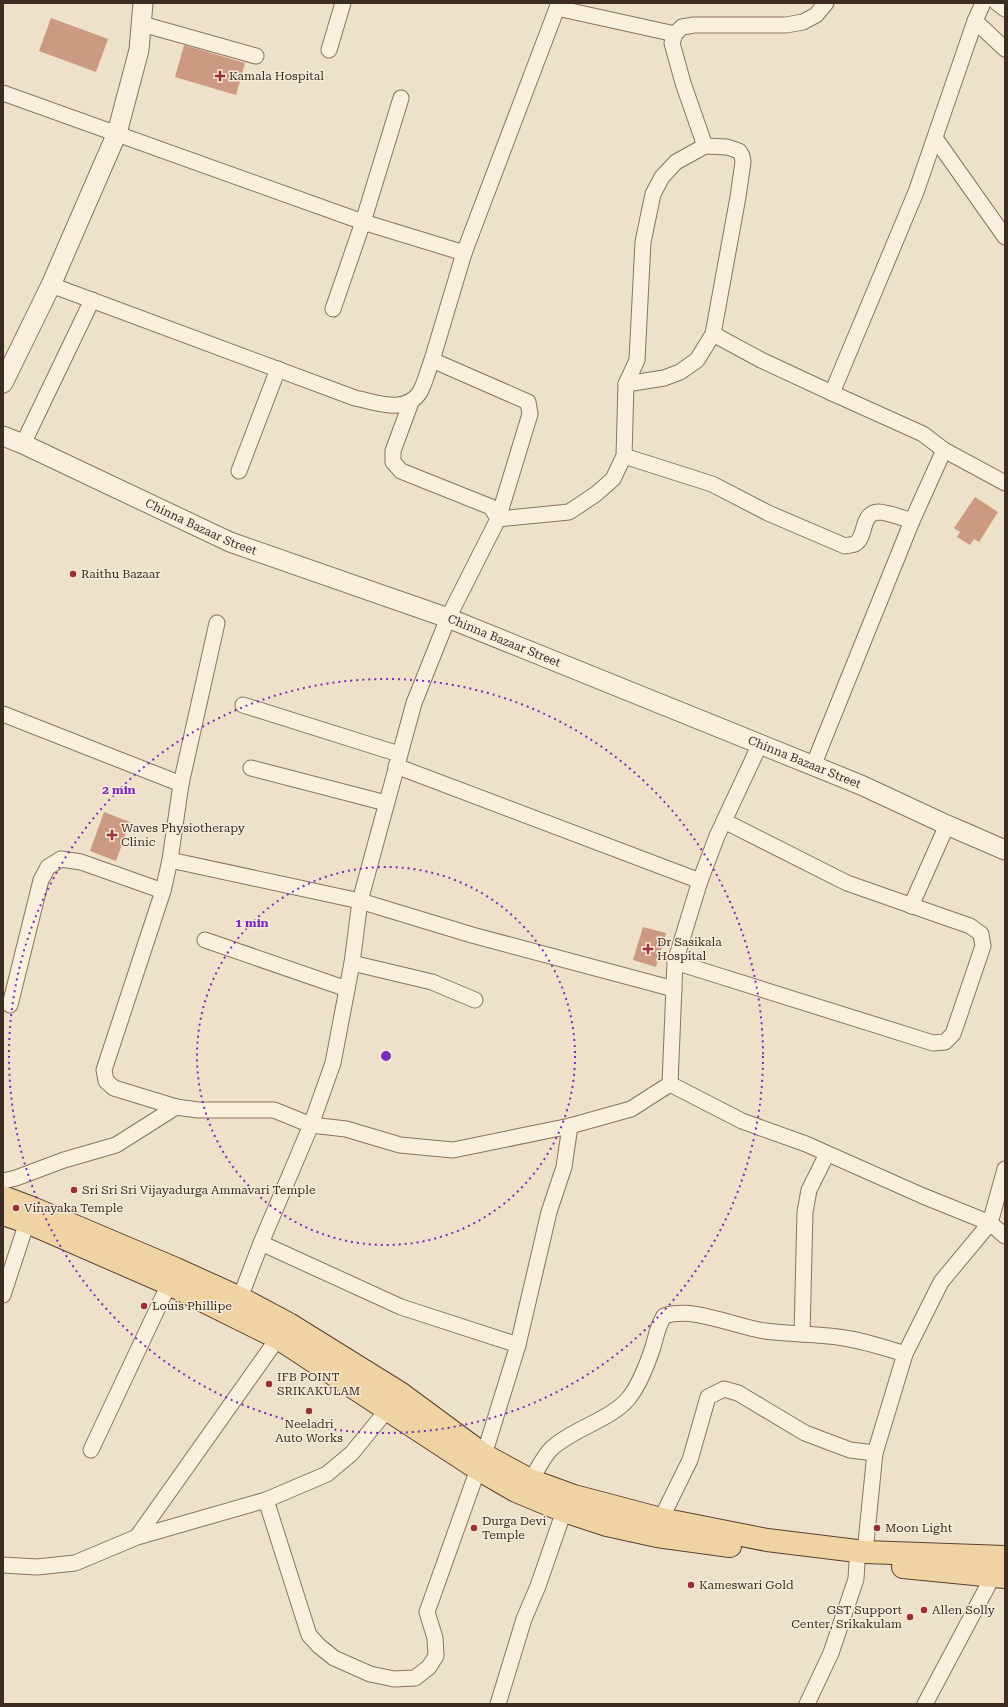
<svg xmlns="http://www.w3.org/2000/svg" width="1008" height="1707" font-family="'Roboto Serif',serif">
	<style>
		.building { fill: #cc9a80 }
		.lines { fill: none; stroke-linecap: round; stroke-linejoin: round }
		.minor-casing { stroke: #8b735e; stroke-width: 17 }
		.tertiary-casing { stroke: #8b735e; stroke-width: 21 }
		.primary-casing { stroke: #594132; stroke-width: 24 }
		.minor { stroke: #f9efdd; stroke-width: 15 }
		.tertiary { stroke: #f9efdd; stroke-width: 19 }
		.primary { stroke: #f0d3a3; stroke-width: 22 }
		.ring { fill: none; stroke: #7b2cbf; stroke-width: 2; stroke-dasharray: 2 4 }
		.poi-dot { fill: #992f37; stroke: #f6ebd9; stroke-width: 1.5 }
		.labels { text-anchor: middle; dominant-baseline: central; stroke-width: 3; stroke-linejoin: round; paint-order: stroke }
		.poi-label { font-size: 12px; fill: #3c2c21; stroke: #f6ebd9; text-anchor: start }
		.street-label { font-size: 12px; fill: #3c2c21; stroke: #f6ebd9 }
		.centre { fill: #7b2cbf; stroke: #f6ebd9; stroke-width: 2 }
		.ring-label { font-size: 12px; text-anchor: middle; font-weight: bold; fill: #7b2cbf; stroke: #f6ebd9; stroke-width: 3; stroke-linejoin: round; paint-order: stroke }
	</style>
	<rect width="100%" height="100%" fill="#eee1c9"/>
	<g class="building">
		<path d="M51,18L108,39L96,72L39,51Z"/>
		<path d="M184,45L245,63L236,95L175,77Z"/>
		<path d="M975,497L998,512L979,542L974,539L970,545L957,537L960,532L954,528Z"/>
		<path d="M104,812L130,822L116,861L90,851Z"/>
		<path d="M643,927L666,933L656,967L633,960Z"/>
	</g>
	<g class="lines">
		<defs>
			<g id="minor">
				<path d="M997,3L1005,9"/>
				<path d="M975,21L1005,49"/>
				<path d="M142,24L256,56"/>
				<path d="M329,50L343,3"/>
				<path d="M3,93L363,222L464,253L557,8L675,34"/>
				<path d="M935,138L1005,237"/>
				<path d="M464,253L432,360L528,402L530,414L498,519"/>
				<path d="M51,285L355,398C376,402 405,415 420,392C425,383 428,370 432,360"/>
				<path d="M333,309L363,222L401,98"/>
				<path d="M713,334L761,360L832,393L916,192L975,21L983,3"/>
				<path d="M626,384L664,378L680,372L697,360L713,334L738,197L743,162L742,156L739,151L727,147L705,146"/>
				<path d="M832,393L923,434L944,450L1005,483"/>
				<path d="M411,402L393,451V462L401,471L491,507L498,519"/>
				<path d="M23,444L92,300"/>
				<path d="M624,456L712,484L768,513L845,546C848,545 852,545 855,544C867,537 860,514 878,512C888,512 902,518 912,521L944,450"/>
				<path d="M239,471L278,369"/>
				<path d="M243,705L399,754"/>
				<path d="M3,714L181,784L170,860L163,891L104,1070L106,1081L114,1088L176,1107L116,1145L64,1160L16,1178L3,1181"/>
				<path d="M396,766L700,881"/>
				<path d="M813,766L912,521"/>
				<path d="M251,768L386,803"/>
				<path d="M181,784L217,623"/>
				<path d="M170,860L360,901L472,935L674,989"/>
				<path d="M911,906L947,825"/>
				<path d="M205,940L347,989"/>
				<path d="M675,962L933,1043L945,1042L953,1034L983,946L981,934L970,926L847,883L724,821"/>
				<path d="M352,963L432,982L475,1000"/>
				<path d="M10,1005L41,880L48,867L61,859L81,862L163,891"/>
				<path d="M670,1084L742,1121L806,1144L923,1196L990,1223L1005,1236"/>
				<path d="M176,1107L198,1110H274L311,1125L346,1129L400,1145L453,1150L570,1126L631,1109L670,1084L675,962L700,881L717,836L760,744"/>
				<path d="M261,1243L401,1307L518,1345"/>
				<path d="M3,1295L27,1222"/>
				<path d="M240,1298L261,1243L311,1125L333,1063L352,963L360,901L414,703L448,618L498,519L569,512L596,494L613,479L624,456L626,384L637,360L643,242L653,194L662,177L676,162L705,146L683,83L672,43L675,34L682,27L694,25H786L803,22L816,15L826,3"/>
				<path d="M802,1334L805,1212L809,1190L827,1154"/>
				<path d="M905,1354L941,1282L990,1223L1005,1169"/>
				<path d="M91,1450L169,1284"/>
				<path d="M484,1455L518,1345L549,1212L564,1167L570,1126"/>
				<path d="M530,1480C538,1470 543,1457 551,1449C572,1429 610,1420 628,1399C638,1387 648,1362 653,1347C657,1333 657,1328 664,1316C694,1306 735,1327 765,1331C789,1334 814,1334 838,1337C861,1340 883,1347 905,1354L875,1453L865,1552"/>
				<path d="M266,1500L309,1635L319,1646L334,1658L370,1674L394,1679L415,1678L429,1667L436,1656L435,1638L427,1612L478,1469"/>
				<path d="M661,1519L690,1460L708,1397L724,1389L738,1393L805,1433L850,1450L875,1453"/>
				<path d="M137,1537L278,1338"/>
				<path d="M3,1565L37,1567L75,1563L137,1537L266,1500L327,1474L352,1453L387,1410"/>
				<path d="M498,1704L524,1619L538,1586L564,1511"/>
				<path d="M807,1704L831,1653L856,1579L857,1562"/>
				<path d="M925,1704L993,1576"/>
			</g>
			<g id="tertiary">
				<path d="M3,383L51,285L117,133L139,50L143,3"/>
				<path id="s1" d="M3,436L23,444L230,542L448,618L861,785L947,825L1005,850"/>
			</g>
			<g id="primary">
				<path d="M3,1197L32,1208L176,1269L240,1298L289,1324L400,1393L484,1455L530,1480L574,1496L661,1519L767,1540L865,1552L1005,1557"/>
				<path d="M3,1214L27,1222L169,1284L278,1338L478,1469L516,1491L564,1511L607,1525L657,1536L730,1546"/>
				<path d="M903,1567L1005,1577"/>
			</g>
		</defs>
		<use href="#minor" class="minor-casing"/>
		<use href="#tertiary" class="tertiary-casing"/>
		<use href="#primary" class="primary-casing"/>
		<use href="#minor" class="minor"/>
		<use href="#tertiary" class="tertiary"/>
		<use href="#primary" class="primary"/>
	</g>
	<g class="ring">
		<circle cx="386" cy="1056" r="189"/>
		<circle cx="386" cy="1056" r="377"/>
	</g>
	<g class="poi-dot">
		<path d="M218 70h4v4h4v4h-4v4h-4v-4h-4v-4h4z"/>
		<circle cx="73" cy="574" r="4"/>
		<path d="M110 829h4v4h4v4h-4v4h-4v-4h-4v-4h4z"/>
		<path d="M646 943h4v4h4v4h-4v4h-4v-4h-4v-4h4z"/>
		<circle cx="74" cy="1190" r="4"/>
		<circle cx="16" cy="1208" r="4"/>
		<circle cx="144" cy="1306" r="4"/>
		<circle cx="269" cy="1384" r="4"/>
		<circle cx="309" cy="1411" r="4"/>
		<circle cx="474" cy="1528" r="4"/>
		<circle cx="877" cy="1528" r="4"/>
		<circle cx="691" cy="1585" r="4"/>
		<circle cx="924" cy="1610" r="4"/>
		<circle cx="910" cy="1617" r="4"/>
	</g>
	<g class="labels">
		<g class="poi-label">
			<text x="229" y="76">Kamala Hospital</text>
			<text x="81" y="574">Raithu Bazaar</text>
			<text x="121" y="828">Waves Physiotherapy<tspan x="121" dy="14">Clinic</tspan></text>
			<text x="657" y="942">Dr Sasikala<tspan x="657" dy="14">Hospital</tspan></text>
			<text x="82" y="1190">Sri Sri Sri Vijayadurga Ammavari Temple</text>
			<text x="24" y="1208">Vinayaka Temple</text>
			<text x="152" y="1306">Louis Phillipe</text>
			<text x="277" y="1377">IFB POINT<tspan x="277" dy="14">SRIKAKULAM</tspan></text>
			<text x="309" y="1424" text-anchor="middle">Neeladri<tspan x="309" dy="14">Auto Works</tspan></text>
			<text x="482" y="1521">Durga Devi<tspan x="482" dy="14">Temple</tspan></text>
			<text x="885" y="1528">Moon Light</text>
			<text x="699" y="1585">Kameswari Gold</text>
			<text x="902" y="1610" text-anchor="end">GST Support<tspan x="902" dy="14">Center, Srikakulam</tspan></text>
			<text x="932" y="1610">Allen Solly</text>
		</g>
		<g class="street-label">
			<text stroke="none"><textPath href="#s1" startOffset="218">Chinna Bazaar Street</textPath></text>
			<text stroke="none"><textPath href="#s1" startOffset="542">Chinna Bazaar Street</textPath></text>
			<text stroke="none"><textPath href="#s1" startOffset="866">Chinna Bazaar Street</textPath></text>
		</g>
	</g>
	<circle cx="386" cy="1056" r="6" class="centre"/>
	<g class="ring-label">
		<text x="119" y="794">2 min</text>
		<text x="252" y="927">1 min</text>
	</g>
	<rect width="1008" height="1707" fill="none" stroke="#3c2c21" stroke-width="8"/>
</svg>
